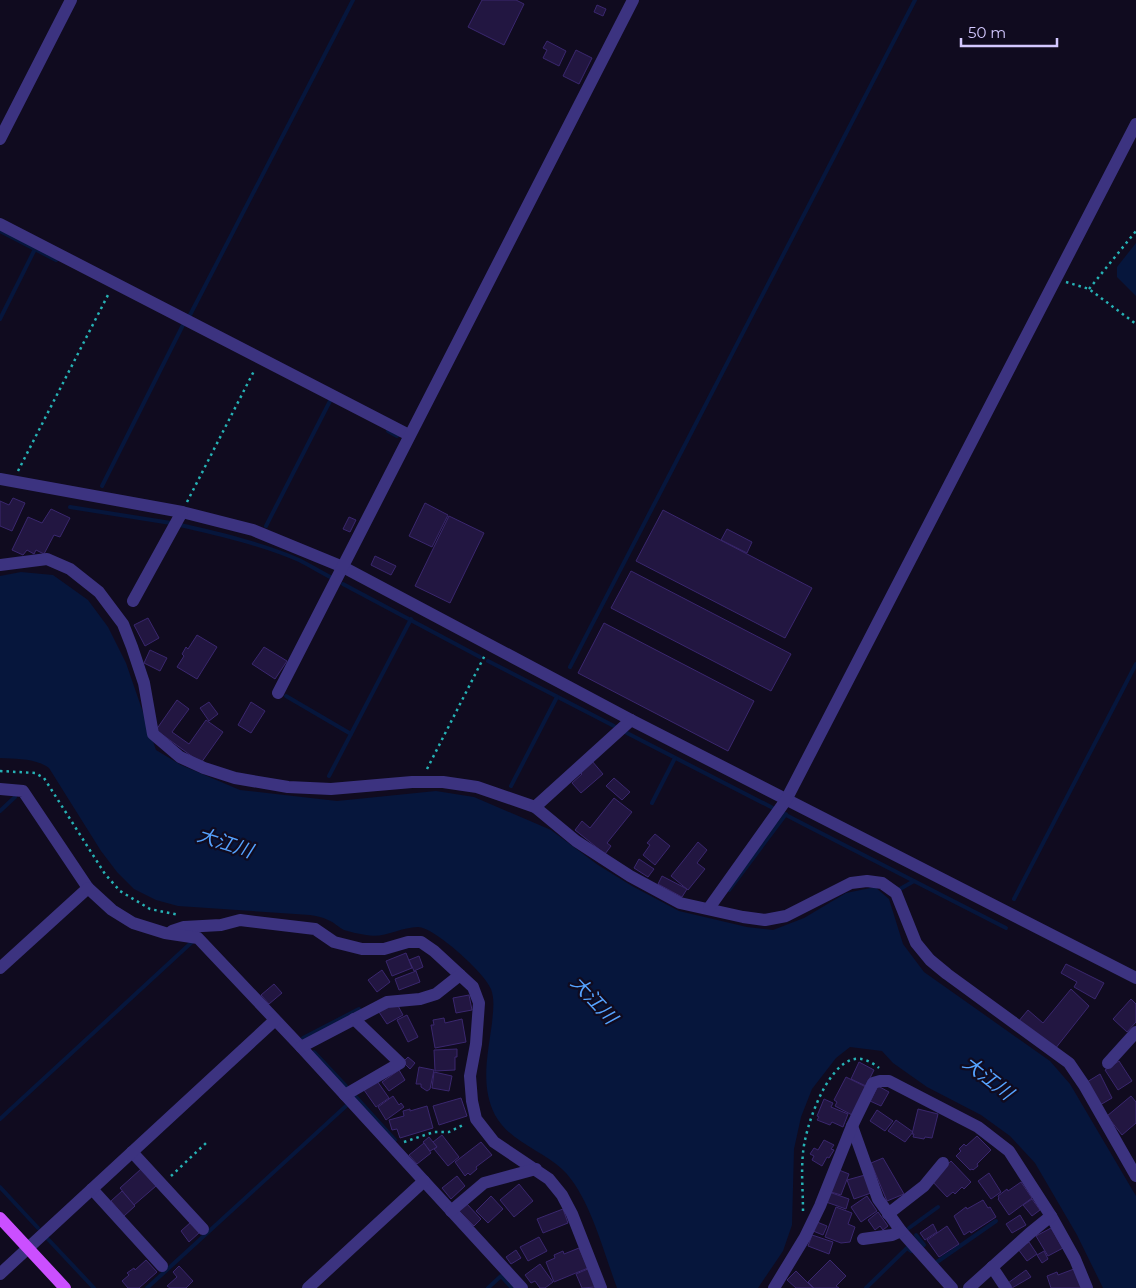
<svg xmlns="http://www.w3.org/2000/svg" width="1136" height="1288" font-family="Montserrat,'Noto Sans JP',sans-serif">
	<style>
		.water { fill: #06163c }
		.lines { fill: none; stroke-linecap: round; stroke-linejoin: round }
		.stream { stroke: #06163c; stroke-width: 4 }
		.building { fill: #221641; stroke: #3a276e }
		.path { stroke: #26b2b5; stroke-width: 2.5; stroke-dasharray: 2.5 4; stroke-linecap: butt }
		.minor { stroke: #3c3380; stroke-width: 12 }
		.major { stroke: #cb4fff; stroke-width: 12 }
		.labels { text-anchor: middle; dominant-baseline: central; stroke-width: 4.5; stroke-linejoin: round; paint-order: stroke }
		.water-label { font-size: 19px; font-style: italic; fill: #56a3ff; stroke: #100b1f }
	</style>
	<rect width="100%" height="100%" fill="#100b1f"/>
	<g class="water">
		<path d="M1136,243V296L1117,277V267Z"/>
		<path d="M21,572L53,575L88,600L108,627L126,663L156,750L181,765L240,790L337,801L436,791L474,797L551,830L598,865L632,886L679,911L747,927L773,930L804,918L846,893L875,887L889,899L903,944L924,972L1050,1061L1070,1084L1136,1196V1288H1103L1077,1235L1035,1163L1010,1136L981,1115L927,1087L893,1063L882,1051L850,1047L836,1058L812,1089L801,1117L794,1149L792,1225L783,1251L758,1288H617C604,1253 589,1194 562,1169C541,1150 509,1141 495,1115C480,1086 488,1054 492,1023C493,1011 495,1000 491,989C485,973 434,927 418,927C400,927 384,939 366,935C359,934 351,932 344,930C338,927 334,922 328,920C322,917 316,916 310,915L178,906L156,900L134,889L117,872L101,851L49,768C35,758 17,759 0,758V576Z"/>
	</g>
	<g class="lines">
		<g class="stream">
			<path d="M0,231L56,260"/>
			<path d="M190,315L353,0"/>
			<path d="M0,319L35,249"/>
			<path d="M388,431L397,436"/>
			<path d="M102,486L183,325"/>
			<path d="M70,507L171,523"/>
			<path d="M180,525C220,534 262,544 299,560C311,566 322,573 334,579"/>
			<path d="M266,526L330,401"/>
			<path d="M343,584L480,657"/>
			<path d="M488,661L614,726"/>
			<path d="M570,667L915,0"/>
			<path d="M286,696L351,734"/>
			<path d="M625,732L773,808"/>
			<path d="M329,776L411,619"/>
			<path d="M511,786L557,697"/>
			<path d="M652,803L675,758"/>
			<path d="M0,811L15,797"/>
			<path d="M784,814L914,881"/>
			<path d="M900,889L914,881L1006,928"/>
			<path d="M729,890L786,814"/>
			<path d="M1014,899L1136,664"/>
			<path d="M303,1038L359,1009"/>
			<path d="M314,1052L346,1086"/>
			<path d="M356,1097L395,1140"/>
			<path d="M0,1119L192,942"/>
			<path d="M0,1187L38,1228"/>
			<path d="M909,1228L938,1207"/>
			<path d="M916,1235L924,1245"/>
			<path d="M46,1237L94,1288"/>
			<path d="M937,1262L996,1221"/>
			<path d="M147,1288L346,1106"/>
			<path d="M488,1288L501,1276L512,1288"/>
			<path d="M866,1288L907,1248L911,1251"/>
		</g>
	</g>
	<g class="building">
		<path d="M482,0H516L524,4L504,45L468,27Z"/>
		<path d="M597,5L606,9L603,16L594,12Z"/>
		<path d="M547,41L566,51L559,66L543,58L547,50L543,48Z"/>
		<path d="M576,50L592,58L579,84L563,76Z"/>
		<path d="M13,498L25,503L12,531L0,526V501L9,505Z"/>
		<path d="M425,503L448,515L432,547L409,536Z"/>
		<path d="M51,509L70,518L60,537L54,535L44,554L36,550L34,554L27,550L23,555L12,550L28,517L42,523Z"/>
		<path d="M663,510L812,588L785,638L636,561Z"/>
		<path d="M449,516L484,533L450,603L415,586Z"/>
		<path d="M349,517L356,520L350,532L343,529Z"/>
		<path d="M727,529L752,542L747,553L721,540Z"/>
		<path d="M375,556L396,566L391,575L371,565Z"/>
		<path d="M631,571L791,654L771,691L611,608Z"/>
		<path d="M148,618L159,638L145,646L134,625Z"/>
		<path d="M604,623L754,701L728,751L578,673Z"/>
		<path d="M197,635L217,647L197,679L177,667L184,656L182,654L186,647L188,649Z"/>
		<path d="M264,647L287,661L275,679L252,664Z"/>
		<path d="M150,650L167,658L160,671L144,663Z"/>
		<path d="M177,700L189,709L172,732L189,744L206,720L223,732L201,763L156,730Z"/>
		<path d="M209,702L218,714L209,721L200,708Z"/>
		<path d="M251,702L265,711L251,733L238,725Z"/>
		<path d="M592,761L603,774L581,793L572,783L582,774L580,772Z"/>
		<path d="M614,778L630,792L622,800L606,786Z"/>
		<path d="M614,798L632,812L607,843L611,846L605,854L575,830L582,821L590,828Z"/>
		<path d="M655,834L670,846L655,865L643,855L650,845L647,843Z"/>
		<path d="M698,842L707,850L697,863L705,869L688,890L671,876Z"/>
		<path d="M639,859L654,869L648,877L634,868Z"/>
		<path d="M662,876L687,889L682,897L658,884Z"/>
		<path d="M406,953L412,968L392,976L386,961Z"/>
		<path d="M419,956L423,967L414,971L409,960Z"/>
		<path d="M1066,964L1104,983L1095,999L1074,987L1077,982L1061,973Z"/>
		<path d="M382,970L390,982L377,992L368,980Z"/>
		<path d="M416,971L420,982L399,990L395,979Z"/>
		<path d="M274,984L282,993L269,1004L261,995Z"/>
		<path d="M1071,989L1089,1006L1055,1049L1018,1022L1028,1010L1043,1023Z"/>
		<path d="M469,995L472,1010L456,1013L453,998Z"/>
		<path d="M1131,999L1136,1004V1022L1127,1032L1113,1019Z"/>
		<path d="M396,1002L403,1015L387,1024L379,1012Z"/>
		<path d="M407,1015L418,1037L408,1042L397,1020Z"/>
		<path d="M444,1018L445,1023L462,1019L466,1042L435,1048L431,1025H434L433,1020Z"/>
		<path d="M457,1049V1057H455V1070L435,1071L434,1050Z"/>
		<path d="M408,1057L415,1063L410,1069L403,1062Z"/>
		<path d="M1119,1061L1132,1081L1118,1090L1105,1070Z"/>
		<path d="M859,1062L874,1070L866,1086L851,1079Z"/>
		<path d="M419,1067L434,1070L430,1089L427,1091L421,1087V1084H416Z"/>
		<path d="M399,1070L405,1080L389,1091L382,1082Z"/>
		<path d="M434,1072L452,1076L449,1091L432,1088Z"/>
		<path d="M1100,1074L1112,1098L1100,1105L1087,1082Z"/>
		<path d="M846,1077L866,1087L852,1115L835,1106L837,1102L834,1100Z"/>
		<path d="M377,1081L389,1098L376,1107L364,1090Z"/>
		<path d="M878,1086L889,1092L881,1106L870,1101Z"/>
		<path d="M393,1096L399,1105L401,1103L404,1107L386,1120L378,1107Z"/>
		<path d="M1131,1096L1136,1102V1123L1122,1135L1107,1116Z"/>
		<path d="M461,1098L467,1116L439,1125L433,1106Z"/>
		<path d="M824,1099L833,1103L831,1107L848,1114L843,1127L832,1122L830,1125L817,1120L819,1117L817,1116Z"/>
		<path d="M427,1106L433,1128L400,1138L397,1129L392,1130L389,1120L404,1116L403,1111L410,1109V1111Z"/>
		<path d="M918,1109L938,1114L932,1138L925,1137L924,1139L913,1137L914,1134H912Z"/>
		<path d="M877,1110L893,1121L885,1131L870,1121Z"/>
		<path d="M896,1120L913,1132L905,1142L888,1131Z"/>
		<path d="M442,1135L459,1157L448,1166L434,1149L437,1147L433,1142Z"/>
		<path d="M977,1136L991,1150L977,1164L978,1166L973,1170L972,1169L970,1170L956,1156L961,1151L959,1149L964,1144L966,1146Z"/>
		<path d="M429,1137L437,1147L430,1151L423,1142Z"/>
		<path d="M824,1140L834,1145L831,1149L834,1150L829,1158L827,1157L822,1166L812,1160L814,1156L810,1154L814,1148L818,1150Z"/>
		<path d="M481,1142L492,1155L476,1167L477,1169L470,1175L468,1173L465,1176L455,1162Z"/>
		<path d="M424,1143L431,1153L417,1164L409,1155Z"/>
		<path d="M883,1158L904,1194L887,1201L871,1163Z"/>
		<path d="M951,1161L971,1182L964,1189L962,1187L955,1194L953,1192L947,1197L931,1180Z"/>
		<path d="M141,1169L156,1186L134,1205L120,1188Z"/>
		<path d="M839,1170L849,1174L841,1195L831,1192Z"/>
		<path d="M989,1173L1001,1192L991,1199L978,1181Z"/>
		<path d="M865,1175L871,1193L854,1199L847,1180Z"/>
		<path d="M457,1176L465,1186L451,1199L442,1188Z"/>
		<path d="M1021,1182L1032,1198L1009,1215L998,1199L999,1198L998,1196L1007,1189L1008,1191Z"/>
		<path d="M519,1184L533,1201L514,1217L500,1200Z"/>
		<path d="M122,1191L135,1206L124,1216L111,1201Z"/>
		<path d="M829,1192L849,1199L846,1209L826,1202Z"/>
		<path d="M491,1196L503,1209L488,1223L476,1211Z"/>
		<path d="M867,1196L877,1211L861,1222L851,1207Z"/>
		<path d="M1032,1199L1040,1210L1032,1216L1023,1205Z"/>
		<path d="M983,1200L988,1208L990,1207L996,1217L971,1233L970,1231L964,1235L954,1216L966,1207L967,1209Z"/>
		<path d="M466,1203L481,1219L474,1226L458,1210Z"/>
		<path d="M836,1207L852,1213L848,1224L855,1227L850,1242L841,1243L825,1237Z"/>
		<path d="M563,1209L568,1223L543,1233L537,1219Z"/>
		<path d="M878,1212L888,1226L883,1230L880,1226L875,1230L868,1220Z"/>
		<path d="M1020,1215L1026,1225L1012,1233L1006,1224Z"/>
		<path d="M191,1222L200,1232L189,1242L181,1231Z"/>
		<path d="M817,1222L827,1226L823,1235L813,1231Z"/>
		<path d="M933,1224L937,1232L925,1240L920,1233Z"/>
		<path d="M947,1226L959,1244L939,1257L927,1240Z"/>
		<path d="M1051,1228L1063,1248L1048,1256L1036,1236Z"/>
		<path d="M812,1235L833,1242L829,1254L808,1246Z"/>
		<path d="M539,1237L547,1251L528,1261L520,1247Z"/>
		<path d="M1029,1242L1037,1254L1027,1261L1018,1249Z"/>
		<path d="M579,1248L588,1268L554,1282L546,1262L555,1258L554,1255L563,1251L564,1254Z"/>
		<path d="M516,1250L521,1258L511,1264L506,1257Z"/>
		<path d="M1044,1251L1048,1259L1042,1263L1037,1255Z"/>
		<path d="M146,1260L157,1272L139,1288H128L122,1281L129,1275L127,1273L134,1268L135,1270Z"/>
		<path d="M830,1260L846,1276L836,1286L839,1288H814L808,1282Z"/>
		<path d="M540,1264L553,1282L545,1288H540L535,1281L531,1283L525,1275Z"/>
		<path d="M179,1266L193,1281L186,1288H170L167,1286L177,1277L173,1272Z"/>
		<path d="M590,1268L595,1287L582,1288L576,1274Z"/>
		<path d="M1074,1269L1082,1288H1051L1047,1276L1057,1272L1058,1275Z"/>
		<path d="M1026,1270L1031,1277L1012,1288L1008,1283Z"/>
		<path d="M796,1271L813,1288H796L787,1280Z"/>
	</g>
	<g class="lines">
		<g class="path">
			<path d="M1066,282L1089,289L1136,324"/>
			<path d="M1089,289L1136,231"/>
			<path d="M18,471L109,293"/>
			<path d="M187,502L255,369"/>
			<path d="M427,769L485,655"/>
			<path d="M0,771L35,773L44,778L105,874L120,891L150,909L179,915"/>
			<path d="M404,1142L434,1132H449L465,1124"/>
			<path d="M171,1176L206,1143"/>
			<path d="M803,1211C803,1192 801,1172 803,1153C805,1128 825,1069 851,1060C861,1056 872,1062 879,1068"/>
		</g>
		<g class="minor">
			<path d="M0,139L71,0"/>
			<path d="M0,224L409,435"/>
			<path d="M0,479L182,512L253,530L343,567L631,720L1136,978"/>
			<path d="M0,565L47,559L70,569L99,592L123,624L132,647L144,683L153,734L180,757L204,768L235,778L288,787L331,789L412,782H443L477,787L535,807L576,841L630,876L680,903L743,917L765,920L786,916L851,883L867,881L882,883L896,893L916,943L930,960L947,974L1069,1063L1084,1085L1136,1176"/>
			<path d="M133,601L182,512"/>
			<path d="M278,693L633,0"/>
			<path d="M0,789L23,791L88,888"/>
			<path d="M535,807L631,720"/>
			<path d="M709,908L786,800L1136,124"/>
			<path d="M172,931L184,927L221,925L240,920L315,929L334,942L362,949H384L408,942H421L434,951L460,975"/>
			<path d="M0,968L88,888L112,910L133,923L165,933L198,938L301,1047L522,1288"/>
			<path d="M301,1047L387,1002L420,999L436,994L460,975L473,987L479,1003L476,1044L470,1076L472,1101L476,1119L494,1142L549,1179L562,1195L572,1214L601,1288"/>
			<path d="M1108,1063L1136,1032"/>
			<path d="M345,1095L400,1063L354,1019"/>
			<path d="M852,1126L878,1199L901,1231L952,1288"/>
			<path d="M132,1152L203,1229"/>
			<path d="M92,1189L162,1266"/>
			<path d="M451,1211L484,1183L536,1169"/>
			<path d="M888,1214L924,1186L943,1163"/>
			<path d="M863,1239L892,1235L901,1231"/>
			<path d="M992,1267L1006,1288"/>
			<path d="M0,1274L275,1020"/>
			<path d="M308,1288L424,1181"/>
			<path d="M774,1288L805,1237L820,1206L852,1126L873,1083L880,1081H889L978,1127L1009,1151L1051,1216L1075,1259L1087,1288"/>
			<path d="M969,1288L1030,1233L1051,1216"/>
		</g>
		<path class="major" d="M0,1218L65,1288"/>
	</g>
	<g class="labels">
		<g class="water-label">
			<text transform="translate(225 843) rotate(18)">大江川</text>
			<text transform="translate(594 1000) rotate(47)">大江川</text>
			<text transform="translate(988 1078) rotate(38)">大江川</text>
		</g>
	</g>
	<path d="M961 38v8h96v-8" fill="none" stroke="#d3c8ff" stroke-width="2.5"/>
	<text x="968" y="38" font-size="15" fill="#d3c8ff" stroke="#100b1f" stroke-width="4" paint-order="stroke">50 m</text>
</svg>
